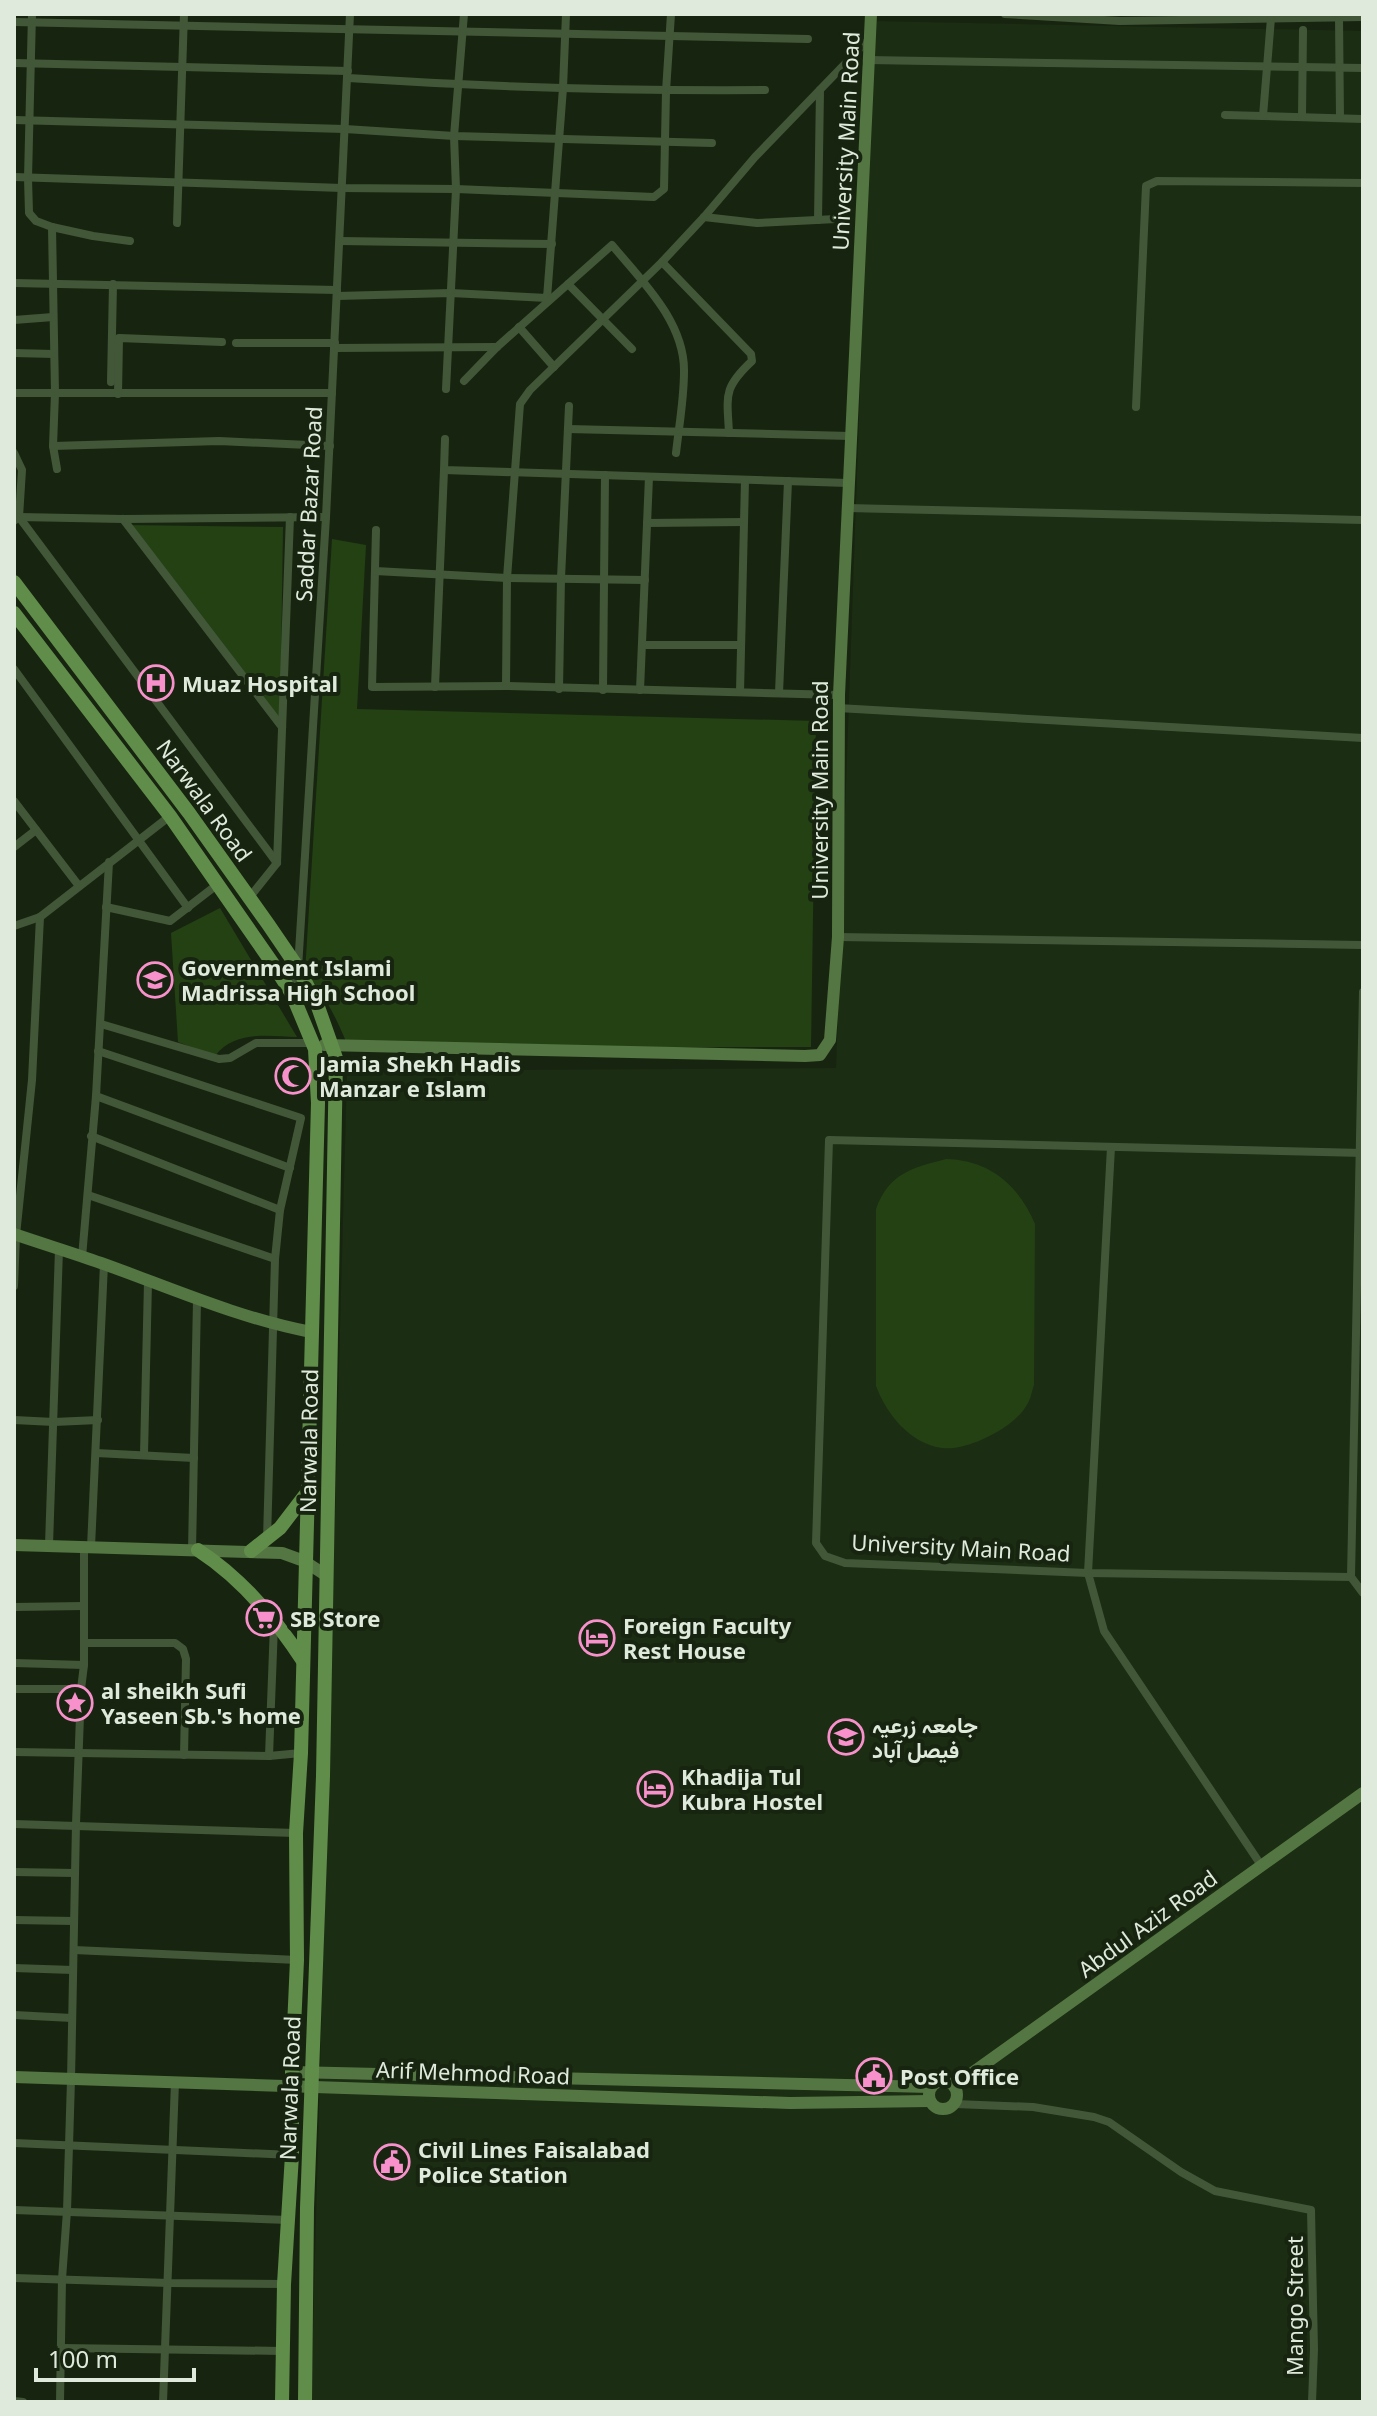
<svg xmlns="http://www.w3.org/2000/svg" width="1377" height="2416" font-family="'Noto Sans',Vazirmatn,sans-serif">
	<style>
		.built { fill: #1b2d12 }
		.green { fill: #244114 }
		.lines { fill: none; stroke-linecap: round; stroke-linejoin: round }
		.street { stroke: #425738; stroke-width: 8 }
		.secondary { stroke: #547643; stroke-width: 12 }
		.primary { stroke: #618d4b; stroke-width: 14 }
		.labels { text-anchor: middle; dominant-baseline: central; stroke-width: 8; stroke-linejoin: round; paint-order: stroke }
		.street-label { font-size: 22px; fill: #e0eadc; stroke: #172510 }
		.poi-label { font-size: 22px; font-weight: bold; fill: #e0eadc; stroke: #172510; text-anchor: start }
	</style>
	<rect width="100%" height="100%" fill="#172510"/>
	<path class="built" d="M873,21L1363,31V2402H311L347,1071L836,1068Z"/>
	<g class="green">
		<path d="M124,525L283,527L280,730Z"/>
		<path d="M332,539L366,545L357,709L816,721L811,1047L349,1048C337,1021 326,994 305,973Z"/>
		<path d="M220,908L297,1037C268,1036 235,1030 215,1056L178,1042L171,933Z"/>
		<path d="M946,1159C989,1160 1019,1185 1035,1224L1034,1385C1032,1390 1031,1398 1028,1403C1016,1427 968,1451 942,1448C910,1444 886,1413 876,1386V1209C889,1173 912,1168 946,1159Z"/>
	</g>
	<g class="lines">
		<g class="street">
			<path d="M32,14L28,178L29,213L36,221L52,227L93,236L130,241"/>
			<path d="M1005,14L1120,21L1363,17"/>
			<path d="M1339,17L1340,118"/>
			<path d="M14,22L808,39"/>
			<path d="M868,60L1363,68"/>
			<path d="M14,63L348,71"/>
			<path d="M348,78C487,87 625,91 765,90"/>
			<path d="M1225,115L1363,119"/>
			<path d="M1263,116L1271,18"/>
			<path d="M1302,117L1303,30"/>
			<path d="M14,120L345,129L454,136L712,143"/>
			<path d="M14,177L342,188L456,189L654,197L664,189L666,91L671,14"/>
			<path d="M704,217L757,223L836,219"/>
			<path d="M818,220L820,90"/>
			<path d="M177,223L184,14"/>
			<path d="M52,227L55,393L53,446L57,469"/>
			<path d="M340,241L552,244"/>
			<path d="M662,262L751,354L752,361C723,388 727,395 729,433"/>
			<path d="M14,283L337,290"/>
			<path d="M568,284L632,349"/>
			<path d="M337,296L451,293L547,298L563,88L566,14"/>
			<path d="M14,320L53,317"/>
			<path d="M519,327L554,367"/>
			<path d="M236,343H335"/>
			<path d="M334,348L497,347"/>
			<path d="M14,353L54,354"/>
			<path d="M464,381L497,347L612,245C642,281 685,322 684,372C684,399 679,426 676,453"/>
			<path d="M111,382L113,284"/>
			<path d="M446,389L456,189L454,136L464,14"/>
			<path d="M14,393H332"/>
			<path d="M118,394L119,338L222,342"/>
			<path d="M1136,407L1146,186L1157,181L1363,183"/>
			<path d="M568,429L850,436"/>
			<path d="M445,439L444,470L848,483"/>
			<path d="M53,446L219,441L330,446"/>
			<path d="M14,453L22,470L19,517L277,863"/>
			<path d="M847,508L1363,520"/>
			<path d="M123,519L282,727"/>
			<path d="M14,521L19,517L123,519L326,517"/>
			<path d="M647,523L744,522"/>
			<path d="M376,530L372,687L506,686L839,695"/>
			<path d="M375,571L507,578L645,580"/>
			<path d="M642,645H741"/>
			<path d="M14,669L188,908"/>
			<path d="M506,686L507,578L520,404L530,390L662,262L704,217L755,157L869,39"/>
			<path d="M435,687L444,470"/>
			<path d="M559,689L561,578L569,406"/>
			<path d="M603,690L605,475"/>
			<path d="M640,690L649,477"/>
			<path d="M740,692L745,480"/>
			<path d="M779,693L788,481"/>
			<path d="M838,708L1363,738"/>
			<path d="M14,801L79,886"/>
			<path d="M14,847L36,830"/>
			<path d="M249,898L277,863L290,517"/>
			<path d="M106,907L170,921L218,884"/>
			<path d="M14,926L40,917L170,816"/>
			<path d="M838,937L1363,945"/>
			<path d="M292,994L298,968L326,517L350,14"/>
			<path d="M101,1024L219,1059L230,1058L256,1043H313"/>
			<path d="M98,1051L301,1118L280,1210L275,1259L267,1539"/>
			<path d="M96,1096L290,1168"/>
			<path d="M91,1136L280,1210"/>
			<path d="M1111,1147L1088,1573L1104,1631L1261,1865"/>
			<path d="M1363,1153L829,1140L816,1543L825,1556L845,1563L1088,1573L1351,1577L1363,1593"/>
			<path d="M88,1195L275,1259"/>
			<path d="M82,1257L96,1096L109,862"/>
			<path d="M14,1286L16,1235L32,1080L40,917"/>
			<path d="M14,1420L54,1422L98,1420"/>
			<path d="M96,1453L194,1458"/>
			<path d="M144,1454L148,1282"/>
			<path d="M49,1545L59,1249"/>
			<path d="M91,1547L104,1264"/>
			<path d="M192,1550L197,1300"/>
			<path d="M1351,1577L1363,992"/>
			<path d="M14,1607L84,1606"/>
			<path d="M84,1643H175L183,1649L186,1659L184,1755"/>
			<path d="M14,1663L84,1665"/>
			<path d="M14,1689H81"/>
			<path d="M14,1752L269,1756L301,1753"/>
			<path d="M269,1756L274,1625"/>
			<path d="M14,1824L296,1833"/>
			<path d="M14,1872L75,1873"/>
			<path d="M14,1920L74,1921"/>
			<path d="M74,1950L297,1960"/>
			<path d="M14,1968L73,1970"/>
			<path d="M14,2015L72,2018"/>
			<path d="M955,2104L1033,2107L1094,2117L1109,2122L1181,2172L1215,2191L1311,2210L1314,2349L1312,2402"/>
			<path d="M14,2143L292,2155"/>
			<path d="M14,2210L288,2220"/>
			<path d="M14,2278L169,2283L284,2284"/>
			<path d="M61,2348L283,2351"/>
			<path d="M14,2401L23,2402"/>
			<path d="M60,2402L62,2279L67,2211L71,2080L76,1824L81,1689L84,1665V1547"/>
			<path d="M163,2402L175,2082"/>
		</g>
		<g class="secondary">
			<path d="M324,1045L805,1056L820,1055L830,1040L838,937L839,695L871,14"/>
			<path d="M14,1234C43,1244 73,1253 101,1263C171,1288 238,1318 311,1332"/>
			<path d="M14,1545L282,1553L304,1561L327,1576"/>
			<path d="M292,2072L931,2087"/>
			<path d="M14,2077L790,2103L930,2101"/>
			<circle cx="943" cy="2095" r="14"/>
			<path d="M954,2086L1363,1793"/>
		</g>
		<g class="primary">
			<path d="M14,582L189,813L268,924L298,968L317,1004L336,1058L323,1776L307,2208L305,2402"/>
			<path d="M14,613L170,816L273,964L292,994L315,1049L318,1103L301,1753L296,1833L297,1960L292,2072V2155L284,2284L282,2402"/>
			<path d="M198,1550C241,1578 275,1618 303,1661"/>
			<path d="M251,1551L280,1528L306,1494"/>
		</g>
	</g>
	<defs>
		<symbol id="hospital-ring" viewBox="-11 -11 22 22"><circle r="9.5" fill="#172510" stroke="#f890cb" stroke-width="1.5"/><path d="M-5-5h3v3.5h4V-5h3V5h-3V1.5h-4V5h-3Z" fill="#f890cb"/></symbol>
		<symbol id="school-ring" viewBox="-11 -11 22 22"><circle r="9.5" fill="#172510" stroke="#f890cb" stroke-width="1.5"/><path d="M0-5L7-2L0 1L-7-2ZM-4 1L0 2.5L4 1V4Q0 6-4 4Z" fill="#f890cb"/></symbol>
		<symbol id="mosque-ring" viewBox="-11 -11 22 22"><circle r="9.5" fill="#172510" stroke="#f890cb" stroke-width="1.5"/><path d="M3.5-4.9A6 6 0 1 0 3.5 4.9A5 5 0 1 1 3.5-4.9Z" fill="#f890cb"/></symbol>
		<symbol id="supermarket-ring" viewBox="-11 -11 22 22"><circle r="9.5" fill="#172510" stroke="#f890cb" stroke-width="1.5"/><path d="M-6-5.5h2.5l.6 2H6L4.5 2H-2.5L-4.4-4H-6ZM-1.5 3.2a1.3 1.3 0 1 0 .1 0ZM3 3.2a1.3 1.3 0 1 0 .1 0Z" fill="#f890cb"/></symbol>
		<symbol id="hotel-ring" viewBox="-11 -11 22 22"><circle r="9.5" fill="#172510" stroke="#f890cb" stroke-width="1.5"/><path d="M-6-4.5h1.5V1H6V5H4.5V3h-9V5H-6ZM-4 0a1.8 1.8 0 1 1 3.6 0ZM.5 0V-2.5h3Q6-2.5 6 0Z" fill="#f890cb"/></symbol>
		<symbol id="sight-ring" viewBox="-11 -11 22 22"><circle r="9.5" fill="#172510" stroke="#f890cb" stroke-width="1.5"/><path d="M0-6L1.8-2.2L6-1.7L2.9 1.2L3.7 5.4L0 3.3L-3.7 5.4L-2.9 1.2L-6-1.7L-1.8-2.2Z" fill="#f890cb"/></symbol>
		<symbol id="university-ring" viewBox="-11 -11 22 22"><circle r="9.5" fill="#172510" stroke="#f890cb" stroke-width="1.5"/><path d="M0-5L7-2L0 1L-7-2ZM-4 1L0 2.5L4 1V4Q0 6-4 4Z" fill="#f890cb"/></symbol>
		<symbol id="civic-ring" viewBox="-11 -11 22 22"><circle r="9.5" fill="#172510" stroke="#f890cb" stroke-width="1.5"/><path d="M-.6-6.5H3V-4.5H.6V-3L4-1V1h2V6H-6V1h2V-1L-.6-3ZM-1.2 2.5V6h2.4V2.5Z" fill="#f890cb"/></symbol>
	</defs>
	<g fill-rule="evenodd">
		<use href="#hospital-ring" x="136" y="663" width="40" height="40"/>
		<use href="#school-ring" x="135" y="960" width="40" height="40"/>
		<use href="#mosque-ring" x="273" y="1056" width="40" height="40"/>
		<use href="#supermarket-ring" x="244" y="1598" width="40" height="40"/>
		<use href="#hotel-ring" x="577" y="1618" width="40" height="40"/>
		<use href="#sight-ring" x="55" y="1683" width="40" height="40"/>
		<use href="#university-ring" x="826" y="1717" width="40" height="40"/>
		<use href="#hotel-ring" x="635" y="1769" width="40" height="40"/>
		<use href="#civic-ring" x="854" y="2056" width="40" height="40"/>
		<use href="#civic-ring" x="372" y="2142" width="40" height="40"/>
	</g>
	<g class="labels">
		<g class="street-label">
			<text transform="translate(845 141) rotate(-87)">University Main Road</text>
			<text transform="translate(308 504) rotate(-87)">Saddar Bazar Road</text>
			<text transform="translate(819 790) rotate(-90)">University Main Road</text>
			<text transform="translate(205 800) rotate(54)">Narwala Road</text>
			<text transform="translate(308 1441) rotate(-89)">Narwala Road</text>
			<text transform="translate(961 1547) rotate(3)">University Main Road</text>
			<text transform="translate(1147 1923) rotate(-36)">Abdul Aziz Road</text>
			<text transform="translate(473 2072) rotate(2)">Arif Mehmod Road</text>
			<text transform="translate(289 2088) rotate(-88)">Narwala Road</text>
			<text transform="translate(1294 2306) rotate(-90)">Mango Street</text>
		</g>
		<g class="poi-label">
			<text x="182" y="683">Muaz Hospital</text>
			<text x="181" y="967">Government Islami<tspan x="181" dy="25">Madrissa High School</tspan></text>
			<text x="319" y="1063">Jamia Shekh Hadis<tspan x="319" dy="25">Manzar e Islam</tspan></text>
			<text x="290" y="1618">SB Store</text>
			<text x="623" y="1625">Foreign Faculty<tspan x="623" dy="25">Rest House</tspan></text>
			<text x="101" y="1690">al sheikh Sufi<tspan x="101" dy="25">Yaseen Sb.'s home</tspan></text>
			<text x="872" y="1724">جامعہ زرعیہ<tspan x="872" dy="25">فیصل آباد</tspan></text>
			<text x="681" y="1776">Khadija Tul<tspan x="681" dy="25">Kubra Hostel</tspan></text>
			<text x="900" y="2076">Post Office</text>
			<text x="418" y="2149">Civil Lines Faisalabad<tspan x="418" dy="25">Police Station</tspan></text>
		</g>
	</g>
	<rect width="1377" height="2416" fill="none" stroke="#e0eadc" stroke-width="32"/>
	<path d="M36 2368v12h158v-12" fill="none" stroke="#e0eadc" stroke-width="4"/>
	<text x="48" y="2368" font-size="24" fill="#e0eadc" stroke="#172510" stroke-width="6" paint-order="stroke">100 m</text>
</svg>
